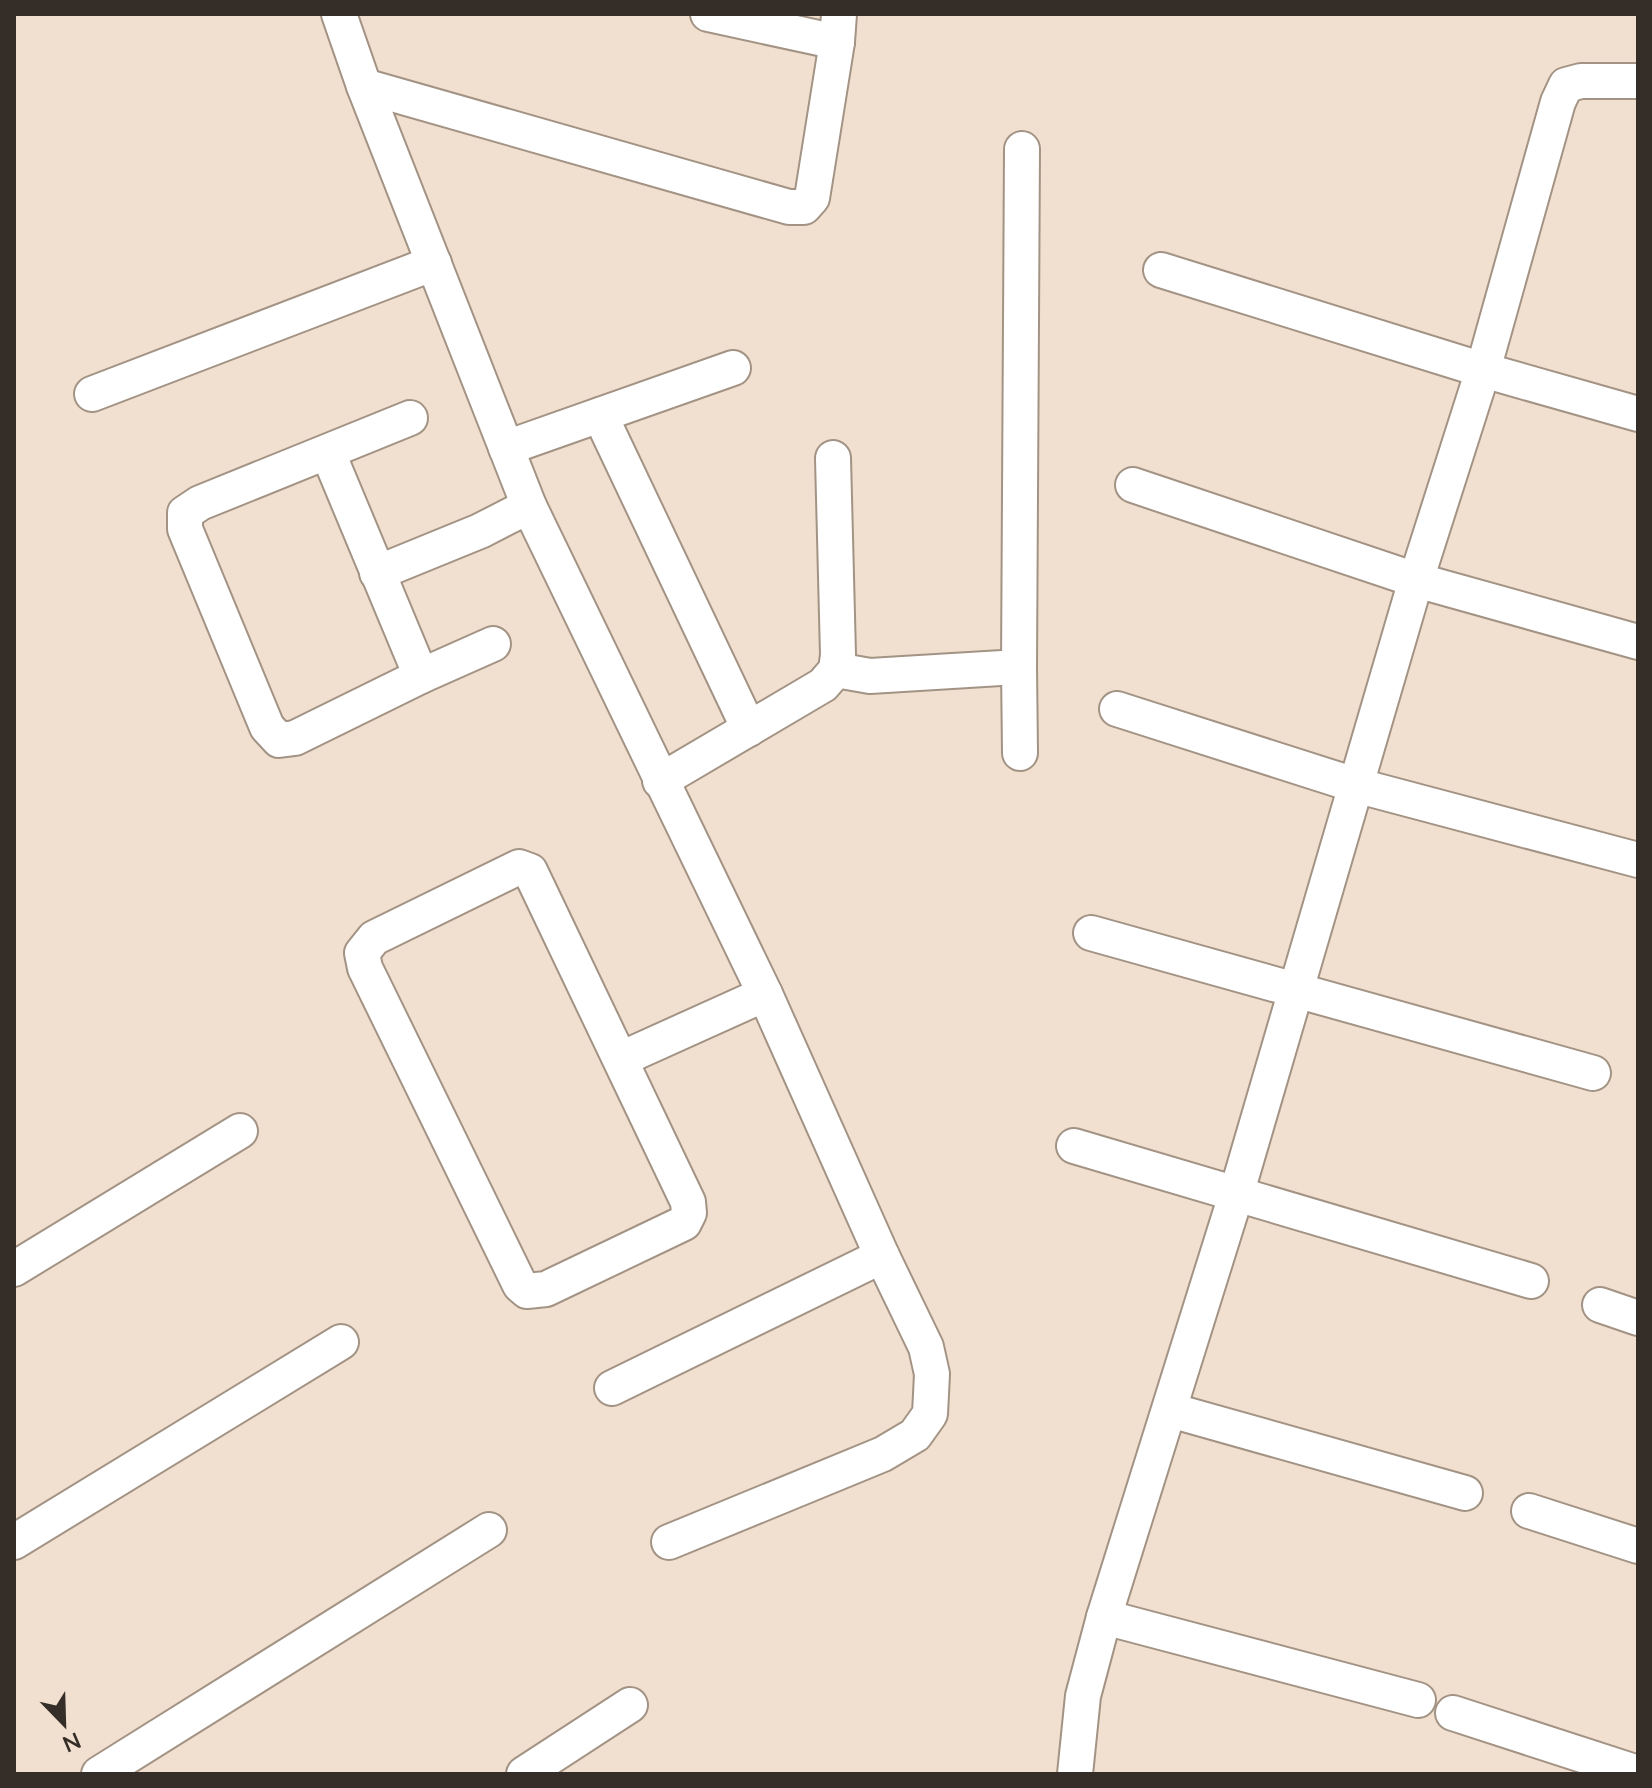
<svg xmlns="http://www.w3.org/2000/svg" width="1652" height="1788" font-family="Lato,sans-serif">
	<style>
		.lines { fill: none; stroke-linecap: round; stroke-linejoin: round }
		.street-casing { stroke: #a39384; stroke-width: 38 }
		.street { stroke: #fff; stroke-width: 34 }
	</style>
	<rect width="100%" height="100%" fill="#f1e0cf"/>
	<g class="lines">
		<defs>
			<g id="street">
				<path d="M339,14L364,86L529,506L765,994L882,1256L926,1347L932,1374L930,1414L915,1435L883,1454L669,1542"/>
				<path d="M708,14L837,42"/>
				<path d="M364,86L789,207H804L812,198L837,42L839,14"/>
				<path d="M1161,270L1483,370L1638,414"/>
				<path d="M92,394L434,263"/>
				<path d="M600,415L749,729"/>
				<path d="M410,418L200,503L185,513V529L267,727L279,740L295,738L421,676L493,644"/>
				<path d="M506,448L733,368"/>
				<path d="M328,453L421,676"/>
				<path d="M1133,485L1416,580L1638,642"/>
				<path d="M377,573L480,531L529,506"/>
				<path d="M1019,667L1020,753"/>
				<path d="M836,670L870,676L1019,667L1022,149"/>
				<path d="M1117,709L1355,785L1638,860"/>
				<path d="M660,781L823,685L836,670L838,655L833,458"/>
				<path d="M519,867L530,871L688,1202L689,1213L684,1223L546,1289L527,1291L520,1285L365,968L362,953L374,938Z"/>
				<path d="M1091,933L1593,1073"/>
				<path d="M621,1059L765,994"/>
				<path d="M1074,1146L1531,1281"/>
				<path d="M14,1269L240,1131"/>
				<path d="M1600,1305L1638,1318"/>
				<path d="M612,1388L882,1256"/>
				<path d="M1170,1410L1465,1493"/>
				<path d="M1529,1511L1638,1546"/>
				<path d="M14,1542L341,1342"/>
				<path d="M1104,1617L1418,1700"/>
				<path d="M1453,1713L1638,1773"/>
				<path d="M99,1774L489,1530"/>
				<path d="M524,1774L630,1705"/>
				<path d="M1075,1774L1083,1696L1104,1617L1236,1195L1416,580L1483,370L1558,102L1566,85L1581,81H1638"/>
			</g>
		</defs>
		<use href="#street" class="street-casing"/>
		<use href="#street" class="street"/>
	</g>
	<rect width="1652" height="1788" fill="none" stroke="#352e28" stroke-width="32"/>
	<g transform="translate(64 1724) rotate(157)" stroke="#f1e0cf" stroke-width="6" paint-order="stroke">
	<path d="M0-6L14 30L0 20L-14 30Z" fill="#352e28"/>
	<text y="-12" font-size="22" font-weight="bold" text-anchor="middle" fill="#352e28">N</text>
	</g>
</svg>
